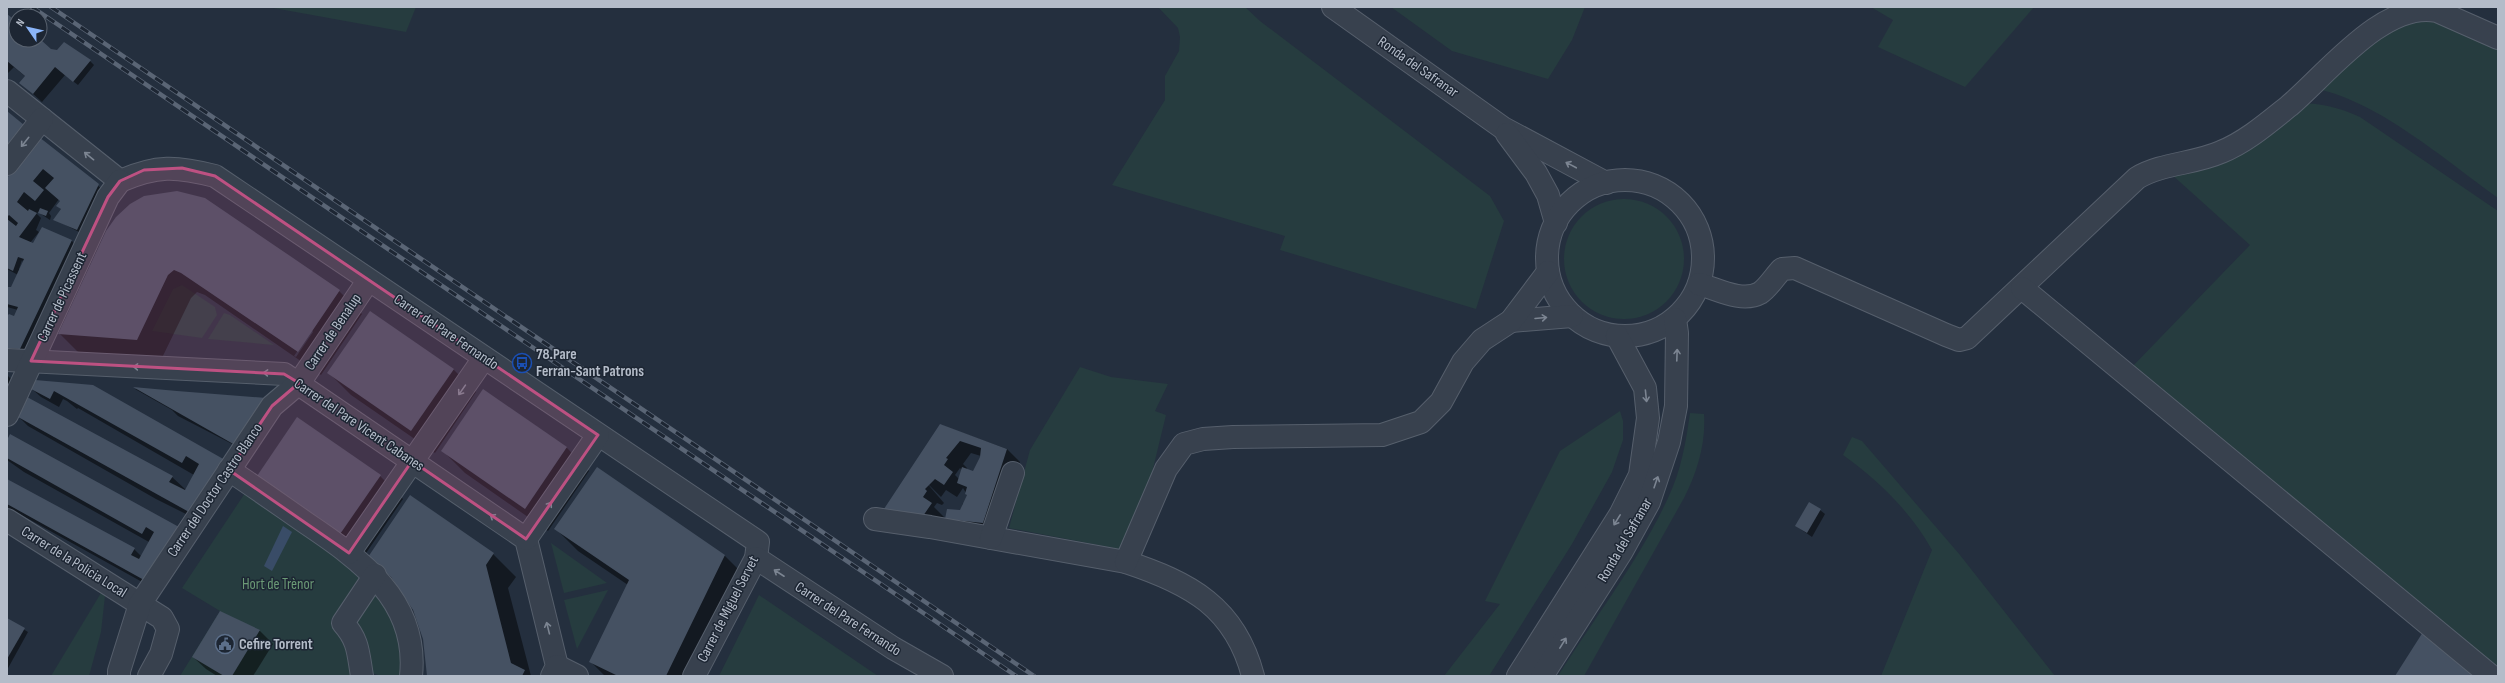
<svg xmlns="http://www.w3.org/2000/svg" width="2505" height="683" font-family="'Sofia Sans Condensed',sans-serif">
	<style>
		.green { fill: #263c3f }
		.water { fill: #394c67 }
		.shadow { fill: #0007; fill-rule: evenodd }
		.building { fill: #455162 }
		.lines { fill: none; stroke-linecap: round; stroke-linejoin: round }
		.minor-casing { stroke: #565f6c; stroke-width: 24 }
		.minor { stroke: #38414e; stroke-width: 22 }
		.rail-casing { stroke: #5a6575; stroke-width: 4.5 }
		.rail { stroke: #1d2633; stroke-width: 3; stroke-dasharray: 9; stroke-linecap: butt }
		.oneway { stroke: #7c8592 }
		.marked { fill: #bd5182; fill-opacity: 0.2; stroke: #bd5182; stroke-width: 3; stroke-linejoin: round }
		.labels { text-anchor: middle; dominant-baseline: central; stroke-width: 3; stroke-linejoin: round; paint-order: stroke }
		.street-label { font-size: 15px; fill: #b4bcc9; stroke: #1d2633 }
		.poi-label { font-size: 15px; font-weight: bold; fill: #b4bcc9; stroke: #1d2633; text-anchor: start }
		.park-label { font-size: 15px; fill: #6b9a76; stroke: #1d2633 }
	</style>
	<rect width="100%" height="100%" fill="#242f3e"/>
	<g class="green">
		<path d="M268,7H416L406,32Z"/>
		<path d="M1158,7H1245L1260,21L1490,196L1504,221L1476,309L1280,250L1285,236L1112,185L1165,100V76L1179,51L1180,37L1178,28Z"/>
		<path d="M1391,7H1585L1572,40L1548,79L1452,51Z"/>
		<path d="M1871,7H2034L1965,87L1878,47L1893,20Z"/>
		<path d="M2429,16L2498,47V198C2445,160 2376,99 2312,88L2387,29Z"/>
		<path d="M2297,103C2320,103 2338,107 2360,117L2498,211V676L2131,368L2250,245L2170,173Z"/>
		<circle cx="1624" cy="259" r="60"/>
		<path d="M182,285L215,307L217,315L202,338L152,331L173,289Z"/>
		<path d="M224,313L230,315L274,345L208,339Z"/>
		<path d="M1080,367L1111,377L1168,384L1155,411L1166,415L1149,485L1119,549L1009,528L1030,450Z"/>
		<path d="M1620,411L1623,421V440L1612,472L1572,544L1489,676H1444L1500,604L1485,601L1560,451Z"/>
		<path d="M1690,413L1704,414C1706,444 1697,472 1684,498L1584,676H1558C1595,617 1639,561 1668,498C1681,471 1686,442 1690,413Z"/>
		<path d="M1852,437L1862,441L1960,555L2055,676H1881L1932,550C1911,512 1878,480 1843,455Z"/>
		<path d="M249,487L366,567L331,620C352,638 349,651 351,676H180L220,611L182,588Z"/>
		<path d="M551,543L607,583L564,593Z"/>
		<path d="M608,590L577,649L564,600Z"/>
		<path d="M375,591L395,624L406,676H381L369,672L353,623Z"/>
		<path d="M101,593L105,596L101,632L89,676H51Z"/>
		<path d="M759,595L878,676H719Z"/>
	</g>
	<path class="water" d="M283,526L292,532L272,571L264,566Z"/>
	<g class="shadow">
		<path d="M7,15L16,21V40H39L51,50L90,61L94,65L78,85L65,75L42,102L21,83L26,77L14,67L7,74Z"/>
		<path d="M39,139L102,189L81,233L54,219L62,210L58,206L61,201L59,199L49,213L51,216L50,220L38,212L37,214L41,218L36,230L39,232L30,243L34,244L42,229L72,241L80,250L48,344L7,356V317L18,320V310L7,307V288H11L18,275L7,269V179ZM22,260L23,262L20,269H19Z"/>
		<path d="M177,192L204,199L339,291L362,314L321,375L205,295L197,292L191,298L160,362L82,356L59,333L145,197ZM312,330L313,332L296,357L294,356Z"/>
		<path d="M453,369L476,392L435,453L351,395L329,373Z"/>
		<path d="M7,375L14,382L7,404Z"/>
		<path d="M36,381L202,448L198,520L156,499L28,426L19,417L172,477L186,490L194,475L78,408L77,409L67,401L63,399L59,407L41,397L32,389Z"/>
		<path d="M135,389L177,392L240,448L178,416L172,410Z"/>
		<path d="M483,391L567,448L589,471L548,531L465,473L442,450Z"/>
		<path d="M297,419L380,476L403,499L362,559L279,502Z"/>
		<path d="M941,425L1007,449L1020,462L996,535L946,518L963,511L961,510L963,503L965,504L968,496L963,488L957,497L946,490L941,497L925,481L944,503L942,505L937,503L934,507L944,517L940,524L887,516ZM971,453L981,456L976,473L966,470L967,468L963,464ZM960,468L962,470L959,479L955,475Z"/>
		<path d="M7,442L178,528L153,588L7,507V480L134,549L141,556L149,542L24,472L7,460Z"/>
		<path d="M597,468L725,556L748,579L700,676H605L591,662L628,585L578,551L556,529Z"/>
		<path d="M411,496L493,554L516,577L508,588L531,676H427L428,669L422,629L404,592L369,556Z"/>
		<path d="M1820,510L1825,514L1812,537L1796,526Z"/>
		<path d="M220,612L260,631L273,644L253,676H217L206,669L193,657Z"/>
		<path d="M7,619L28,632L7,670Z"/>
	</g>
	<g class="building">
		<path d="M7,14L16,21V40H41L51,49L57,50L64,42L91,60L73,82L55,67L33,94L19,83L25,76L7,61Z"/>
		<path d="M7,111L24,125L7,147Z"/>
		<path d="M39,137L99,184L77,230L53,220L61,209L56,206L60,201L45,188L54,178L43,169L33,181L44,190L35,201L24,192L17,202L28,211L29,209L37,213L19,237L33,243L42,227L72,240L20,349L7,348V316L9,314L14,316L18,307L7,304V287H11L24,259L18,257L13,271L7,268V219L16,226L18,223L9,215L7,217V178Z"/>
		<path d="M177,191L205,198L340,290L298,352L181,273L174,270L168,275L137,340L58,334L106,231L116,217L130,204L144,196Z"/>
		<path d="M40,208L48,211L46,216L38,213Z"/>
		<path d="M370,311L454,369L411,431L327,373Z"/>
		<path d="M35,380L93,385L225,460L189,512L18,417L27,397L173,476L169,482L185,490L199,464L186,456L182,463L54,391L50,399L31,389Z"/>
		<path d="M133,387L177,391L267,398L235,445Z"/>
		<path d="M483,389L567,447L525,509L441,451Z"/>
		<path d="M297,417L381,475L338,537L255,479Z"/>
		<path d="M940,424L1007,449L983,523L945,519L947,509L960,510L967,495L965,494L967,487L957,483L962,467L973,471L980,457L981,448L960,441L946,458L948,459L944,465L953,472L944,485L935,479L925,489L927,491L923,497L932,503L923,516L882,512Z"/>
		<path d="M10,434L179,527L144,580L7,504V479L135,548L131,555L139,559L154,532L146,527L142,534L7,458V440Z"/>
		<path d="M597,467L725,555L666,676H618L589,662L629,580L554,529Z"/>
		<path d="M410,495L494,553L486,565L511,663L525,670L522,676H427L423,639L413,610L391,577L368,557Z"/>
		<path d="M1809,502L1821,509L1807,533L1795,526Z"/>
		<path d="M220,611L260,630L232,676H224L192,657Z"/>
		<path d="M7,618L25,628L7,659Z"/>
		<path d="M2423,632L2476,676H2395Z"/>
	</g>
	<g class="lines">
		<defs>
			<g id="minor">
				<path d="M1333,7L1503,128L1606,183"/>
				<path d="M7,91L120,181"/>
				<path d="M1507,134L1536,173L1548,195L1556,223"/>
				<path d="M7,164L42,119"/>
				<circle cx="1625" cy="258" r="78"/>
				<path d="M120,181C157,165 176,166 215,176L758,542L756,558L694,676"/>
				<path d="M1699,284C1717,289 1742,303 1760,293C1768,288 1775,276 1782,269L1795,268L1946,335L1959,340L1967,338L2137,178C2162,163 2194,164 2221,152C2246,142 2269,122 2289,106C2327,74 2384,0 2437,11L2498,38"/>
				<path d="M2022,288L2491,676"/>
				<path d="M1511,321L1572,316"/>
				<path d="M7,360L284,374L526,539L557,666L552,676"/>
				<path d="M7,415L108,197L120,181"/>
				<path d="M229,470C255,487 280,505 306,523C361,560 419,601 411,676"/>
				<path d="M875,519L930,527L1126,562C1190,583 1235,607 1253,676"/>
				<path d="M7,520L162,618L168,629L161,654L149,676"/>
				<path d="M991,538L1013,473"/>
				<path d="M526,539L598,435"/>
				<path d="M349,553L484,358"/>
				<path d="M756,558L893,648L942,676"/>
				<path d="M1126,562L1166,469L1184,444L1203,439L1233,437L1382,435L1421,422L1441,402L1463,362L1482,340L1511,321L1548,272"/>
				<path d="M557,666L577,676"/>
				<path d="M119,676V671L140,604L272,406L299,383L368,281"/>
				<path d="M362,676C358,653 359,641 343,623L375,575"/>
				<path d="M1518,676L1620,515L1640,475L1648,418L1645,388L1617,336"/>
				<path d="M1542,676L1622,551L1649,502L1669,442L1676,406L1677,333L1675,319"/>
			</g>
		</defs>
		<use href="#minor" class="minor-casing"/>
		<use href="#minor" class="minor"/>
		<defs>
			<g id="rail">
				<path d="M32,7L1016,676"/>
				<path d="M51,7L1034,676"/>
			</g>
		</defs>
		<use href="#rail" class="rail-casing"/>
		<use href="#rail" class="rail"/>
	</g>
	<defs><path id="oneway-shaft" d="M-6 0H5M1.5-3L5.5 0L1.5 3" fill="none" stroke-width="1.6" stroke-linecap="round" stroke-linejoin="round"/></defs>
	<g class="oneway">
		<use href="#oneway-shaft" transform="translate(25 142) rotate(129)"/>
		<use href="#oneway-shaft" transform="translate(89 156) rotate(-141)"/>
		<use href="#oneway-shaft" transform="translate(1571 165) rotate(-152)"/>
		<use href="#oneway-shaft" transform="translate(1541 318) rotate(-5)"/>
		<use href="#oneway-shaft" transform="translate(1677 355) rotate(-88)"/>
		<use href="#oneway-shaft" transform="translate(139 367) rotate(-177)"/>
		<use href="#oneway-shaft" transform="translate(269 373) rotate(-177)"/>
		<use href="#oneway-shaft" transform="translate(462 390) rotate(125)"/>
		<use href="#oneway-shaft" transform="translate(1646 396) rotate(84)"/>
		<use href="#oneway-shaft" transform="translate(1656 482) rotate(-71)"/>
		<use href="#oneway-shaft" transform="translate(548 507) rotate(-55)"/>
		<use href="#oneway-shaft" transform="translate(495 518) rotate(-146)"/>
		<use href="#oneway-shaft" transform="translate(1617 520) rotate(122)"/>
		<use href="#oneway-shaft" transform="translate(779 573) rotate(-147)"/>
		<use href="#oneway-shaft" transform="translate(548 628) rotate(-104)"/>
		<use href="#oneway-shaft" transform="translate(1563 643) rotate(-58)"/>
	</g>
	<path class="marked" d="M182,168L215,176L598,435L526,539L412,461L349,553L229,470L272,406L299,383L284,374L31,361L108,197L120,181L144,170Z"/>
	<defs>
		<symbol id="bus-ring" viewBox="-11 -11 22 22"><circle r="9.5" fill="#1d2633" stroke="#1a4fb4" stroke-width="1.5"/><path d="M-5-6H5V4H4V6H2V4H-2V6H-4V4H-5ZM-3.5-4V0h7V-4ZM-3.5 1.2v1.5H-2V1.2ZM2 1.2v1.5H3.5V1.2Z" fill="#1a4fb4"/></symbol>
		<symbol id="civic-ring" viewBox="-11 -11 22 22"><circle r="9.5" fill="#1d2633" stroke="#5c6f8a" stroke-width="1.5"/><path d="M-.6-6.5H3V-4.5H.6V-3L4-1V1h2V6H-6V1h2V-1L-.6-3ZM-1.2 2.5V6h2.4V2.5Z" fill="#5c6f8a"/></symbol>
	</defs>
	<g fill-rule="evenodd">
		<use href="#bus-ring" x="511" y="352" width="22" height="22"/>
		<use href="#civic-ring" x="214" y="633" width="22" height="22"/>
	</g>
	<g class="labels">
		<g class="street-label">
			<text transform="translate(1418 67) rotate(35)">Ronda del Safranar</text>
			<text transform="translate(62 297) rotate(-65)">Carrer de Picassent</text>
			<text transform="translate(333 332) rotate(-56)">Carrer de Benalup</text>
			<text transform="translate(446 332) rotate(34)">Carrer del Pare Fernando</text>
			<text transform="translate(359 425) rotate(34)">Carrer del Pare Vicent Cabanes</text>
			<text transform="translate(215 490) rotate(-56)">Carrer del Doctor Castro Blanco</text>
			<text transform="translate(1625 540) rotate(-60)">Ronda del Safranar</text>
			<text transform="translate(74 562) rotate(32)">Carrer de la Policia Local</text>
			<text transform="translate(728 609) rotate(-63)">Carrer de Miguel Servet</text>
			<text transform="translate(848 619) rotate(33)">Carrer del Pare Fernando</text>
		</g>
		<g class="poi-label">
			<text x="536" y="354">78.Pare<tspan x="536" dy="17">Ferran-Sant Patrons</tspan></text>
			<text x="239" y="644">Cefire Torrent</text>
		</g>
		<g class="park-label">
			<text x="278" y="584">Hort de Trènor</text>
		</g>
	</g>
	<rect width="2505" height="683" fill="none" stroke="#b4bcc9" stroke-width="16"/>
	<g transform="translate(28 28) rotate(304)"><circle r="19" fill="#1d2633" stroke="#59626f"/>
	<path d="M0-3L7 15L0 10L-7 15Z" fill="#8ab4f8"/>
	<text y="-6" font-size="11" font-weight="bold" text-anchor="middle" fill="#b4bcc9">N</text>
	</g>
</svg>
